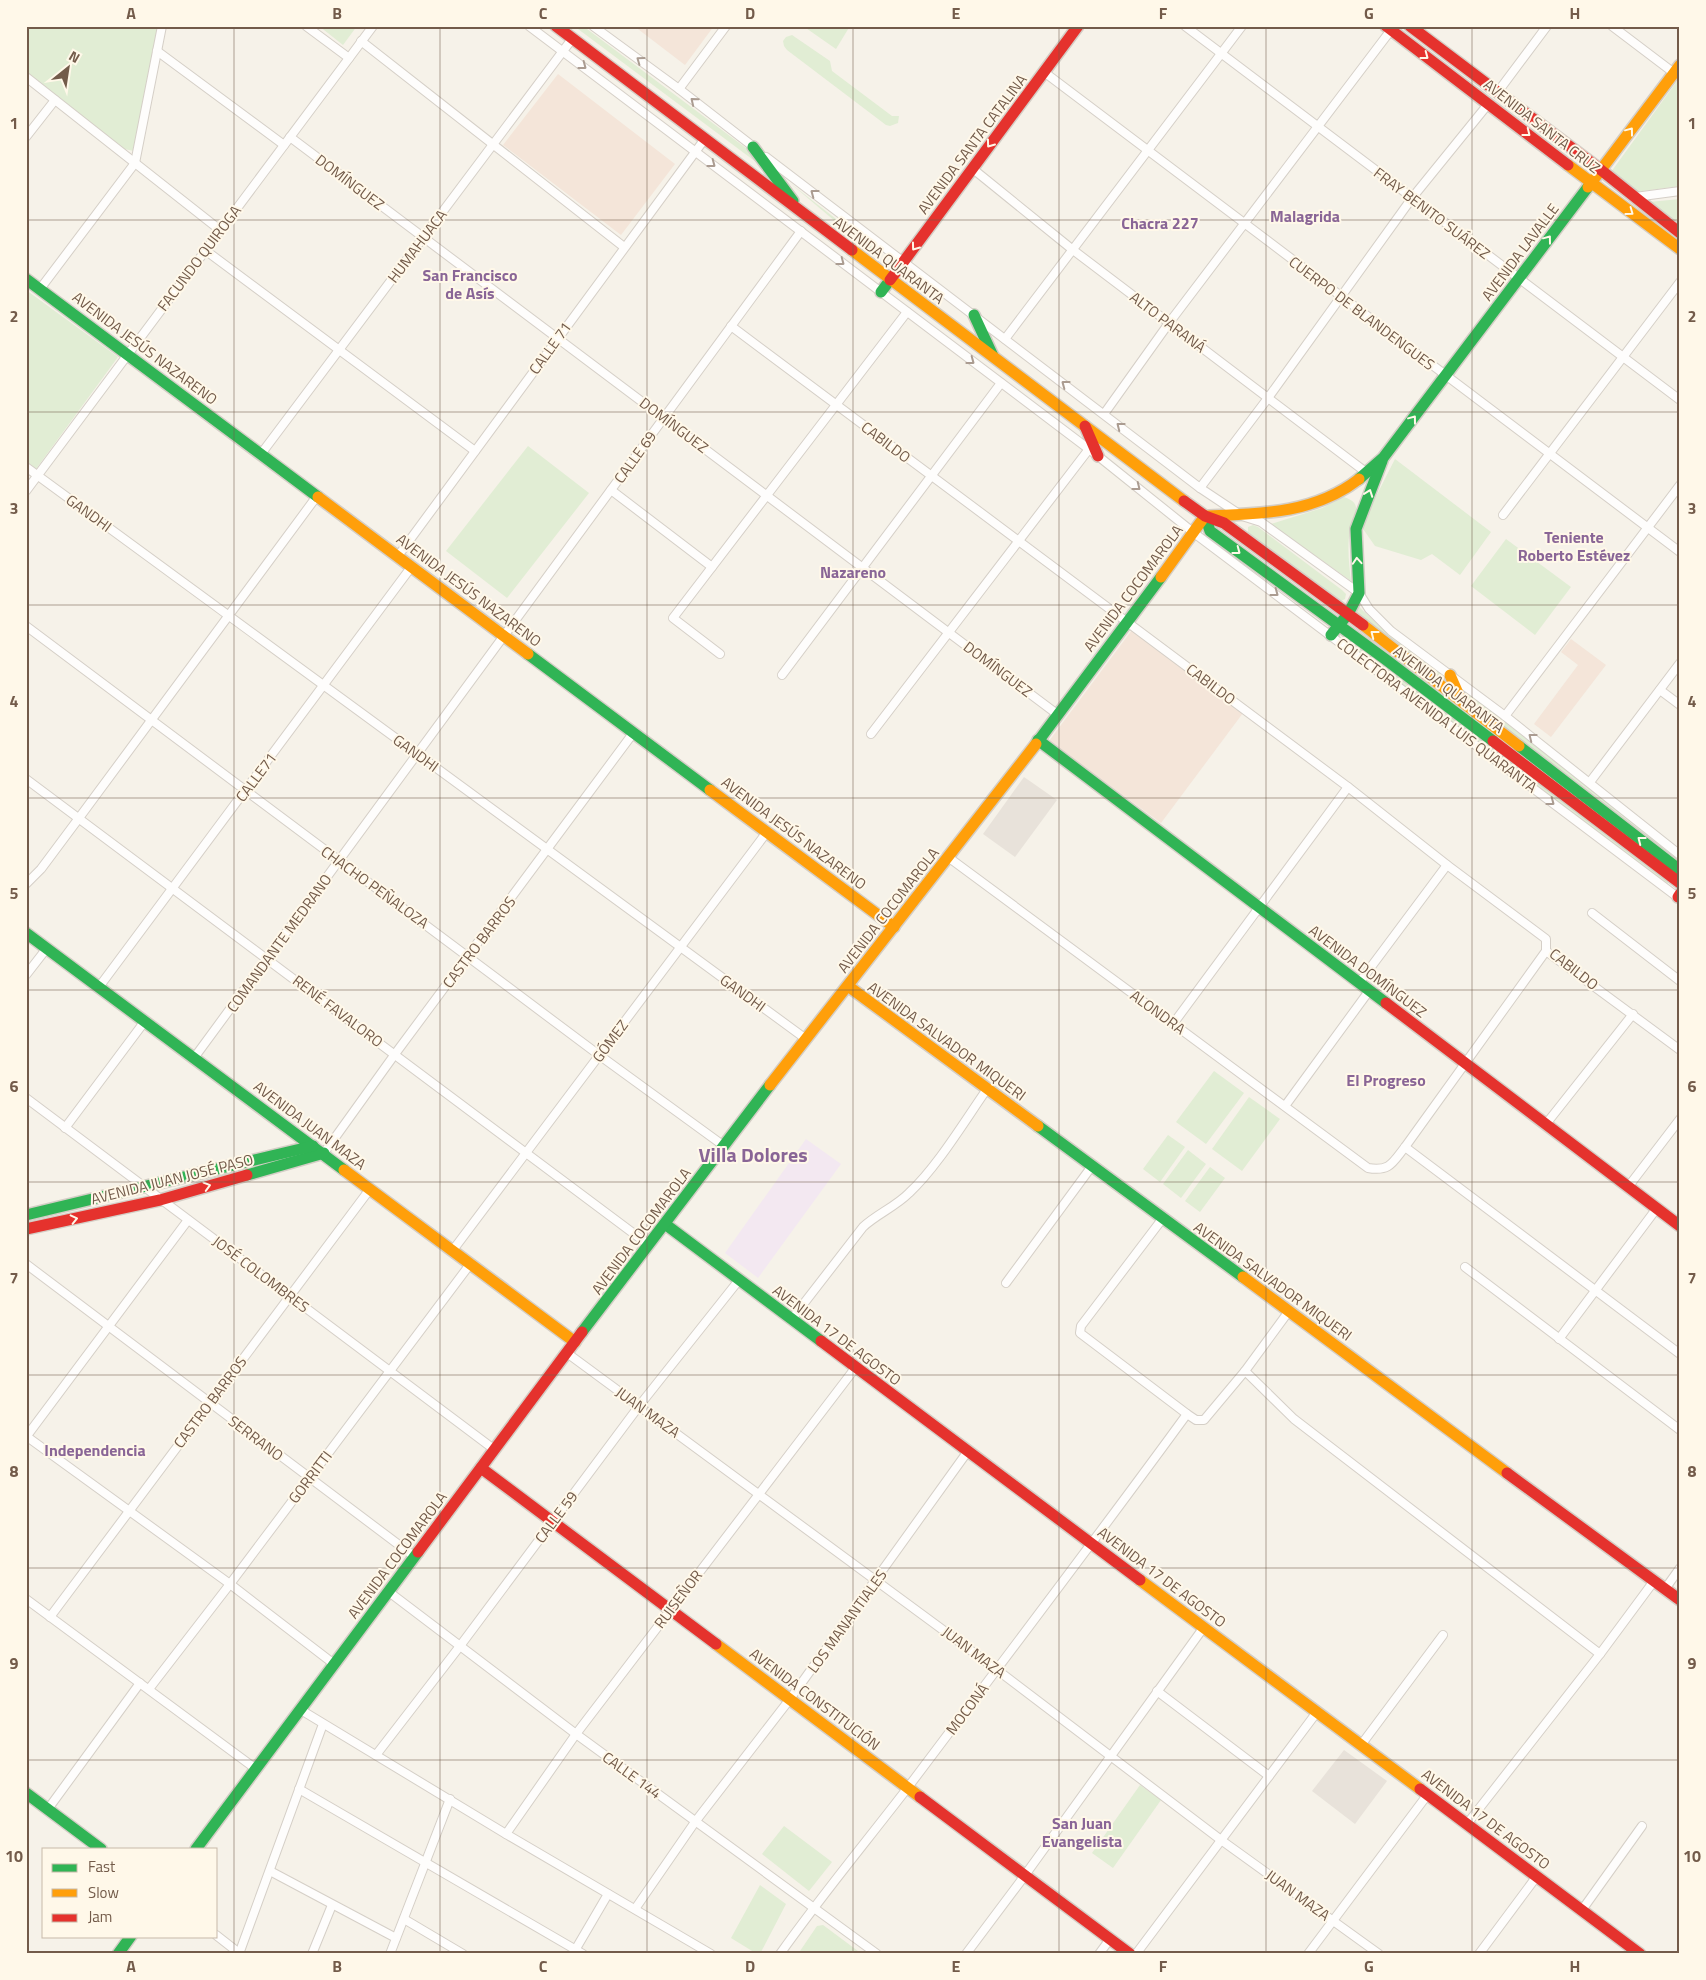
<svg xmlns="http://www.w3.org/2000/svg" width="1706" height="1980" font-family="'Titillium Web',sans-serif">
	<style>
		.commercial { fill: #f4e5d9 }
		.industrial { fill: #e8e2da }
		.education { fill: #f3e8f1 }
		.green { fill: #e1edd4 }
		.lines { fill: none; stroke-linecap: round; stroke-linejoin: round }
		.street-casing { stroke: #d5cfc7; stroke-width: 10 }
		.fast-casing { stroke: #d4cec6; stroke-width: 14 }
		.slow-casing { stroke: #d4cec6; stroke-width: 14 }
		.jam-casing { stroke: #d4cec6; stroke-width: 14 }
		.street { stroke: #fefdfc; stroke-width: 8 }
		.fast { stroke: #30b455; stroke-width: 11 }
		.slow { stroke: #ff9f0a; stroke-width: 11 }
		.jam { stroke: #e5322d; stroke-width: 11 }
		.oneway { stroke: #fff8e9 }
		.oneway2 { stroke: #ab9c91 }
		.grid { fill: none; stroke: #735b4a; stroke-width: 1; stroke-opacity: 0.55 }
		.labels { text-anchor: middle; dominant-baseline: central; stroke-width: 4; stroke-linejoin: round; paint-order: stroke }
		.street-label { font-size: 15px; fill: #735b4a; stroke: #fff8e9 }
		.neighbourhood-label { font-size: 16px; font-weight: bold; fill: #896596; stroke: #fff8e9 }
		.district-label { font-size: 20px; font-weight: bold; fill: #896596; stroke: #fff8e9 }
		.neatline { fill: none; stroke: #735b4a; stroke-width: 2 }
		.grid-label { font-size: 16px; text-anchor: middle; font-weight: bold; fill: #735b4a }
	</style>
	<rect width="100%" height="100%" fill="#f6f2e9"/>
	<g class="commercial">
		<path d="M634,26H714L685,65Z"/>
		<path d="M558,74L675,164L621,235L503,145Z"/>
		<path d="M1132,630L1243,713L1161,823L1049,741Z"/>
		<path d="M1571,639L1606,665L1551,737L1534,724L1578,665L1561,652Z"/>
	</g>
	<g class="industrial">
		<path d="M1024,777L1057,800L1015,857L983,834Z"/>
		<path d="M1344,1750L1387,1781L1355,1824L1312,1791Z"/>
	</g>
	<path class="education" d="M806,1139L841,1164L758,1278L725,1253Z"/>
	<g class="green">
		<path d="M26,26H160L134,151L124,149L26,73Z"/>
		<path d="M319,26H357L343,45Z"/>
		<path d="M574,26H583L750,151L772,174Z"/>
		<path d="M803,26H850L836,49Z"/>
		<path d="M792,35L830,61L832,71L892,116H899L898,123L890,126L886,125L787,50L784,46L783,41L786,37Z"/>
		<path d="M1680,77V186L1635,192L1611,172Z"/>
		<path d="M790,183L877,251L879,255H875Z"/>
		<path d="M1680,199V225L1649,202Z"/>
		<path d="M26,290L118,357L36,469L26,461Z"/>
		<path d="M528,446L589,493L507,598L446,551Z"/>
		<path d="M1395,459L1491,532L1460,575L1432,554L1421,560L1375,546L1361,526Z"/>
		<path d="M1344,497C1349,499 1355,501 1356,507C1357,514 1351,522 1350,530C1347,546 1349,565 1351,581L1271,524L1322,508Z"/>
		<path d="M1253,525L1258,527L1342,590L1346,594L1345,599L1341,601L1248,533V527Z"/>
		<path d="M1506,539L1571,587L1535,635L1471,586Z"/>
		<path d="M1358,606L1379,626L1446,677L1447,685L1355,614Z"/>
		<path d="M1354,642L1670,880L1667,885L1350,646Z"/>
		<path d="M1460,687L1680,859V862L1463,697Z"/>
		<path d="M1214,1071L1244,1093L1206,1144L1176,1122Z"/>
		<path d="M1249,1097L1280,1119L1242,1171L1212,1149Z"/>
		<path d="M1168,1135L1185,1147L1160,1182L1143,1169Z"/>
		<path d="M1188,1150L1206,1164L1181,1198L1163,1184Z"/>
		<path d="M1210,1167L1225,1178L1200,1212L1185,1201Z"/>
		<path d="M1140,1785L1161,1800L1113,1868L1092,1853Z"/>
		<path d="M784,1826L832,1862L809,1891L762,1854Z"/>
		<path d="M760,1885L786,1904L760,1954H757L731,1938Z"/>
		<path d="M823,1925L862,1954H798L817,1926Z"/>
	</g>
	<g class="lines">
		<defs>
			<g id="street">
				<path d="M306,26L349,58"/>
				<path d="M529,26L1098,456L1194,533L1680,899"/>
				<path d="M593,26L679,89L755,148"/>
				<path d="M1185,26L1680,400"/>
				<path d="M1612,26L1674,73"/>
				<path d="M361,41L624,247"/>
				<path d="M157,51L284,145"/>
				<path d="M1044,72L1680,552"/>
				<path d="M26,77L220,230"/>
				<path d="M679,89L726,26"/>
				<path d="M1497,93L1547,26"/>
				<path d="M26,137L55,100"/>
				<path d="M290,137L1057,714"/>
				<path d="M766,157L1200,488L1242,516L1261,522L1359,593L1369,609L1391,631L1505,716L1680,855"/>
				<path d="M973,169L1073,250L1367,473"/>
				<path d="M1635,197L1680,191"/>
				<path d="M205,250L475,451"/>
				<path d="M40,289L135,163L162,26"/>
				<path d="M731,326L1348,787L1447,865L1546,939V951"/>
				<path d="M1005,339L1242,26"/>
				<path d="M1104,414L1169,323L1391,30"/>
				<path d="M261,454L572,39"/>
				<path d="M26,467L806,1039"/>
				<path d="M1200,488L1268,398L1412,198L1489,103"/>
				<path d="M611,490L712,567"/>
				<path d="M26,491L373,26"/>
				<path d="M1503,515L1680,282"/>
				<path d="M398,556L704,140"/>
				<path d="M26,626L599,1055L724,1146"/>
				<path d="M720,654L673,618L907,312"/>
				<path d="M782,675L1001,383"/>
				<path d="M1660,690L1680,705"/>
				<path d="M1505,716L1680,485"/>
				<path d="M871,734L1089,449"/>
				<path d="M26,779L649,1245"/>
				<path d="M1590,782L1680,663"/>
				<path d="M948,857L1368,1168C1390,1172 1393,1162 1405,1147L1546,951"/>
				<path d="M26,884L41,869L79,818L317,496"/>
				<path d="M1592,913L1680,981"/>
				<path d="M1546,951L1680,1050"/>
				<path d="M26,975L47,948"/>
				<path d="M1359,983L1447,865"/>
				<path d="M99,987L412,566"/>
				<path d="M1173,1024L1348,787"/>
				<path d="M194,1058L801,231"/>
				<path d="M26,1098L495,1450"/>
				<path d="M1285,1106L1369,991"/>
				<path d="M1546,1124L1633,1014"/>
				<path d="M65,1128L145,1021"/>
				<path d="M1405,1147L1680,1354"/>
				<path d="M324,1153L395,1054L634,732"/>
				<path d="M1628,1187L1680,1119"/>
				<path d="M1163,1218L1081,1326L1080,1333L1187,1414L1196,1420H1204L1245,1371L1289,1311"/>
				<path d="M453,1250L767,832"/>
				<path d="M26,1264L415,1557"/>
				<path d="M1465,1267L1680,1430"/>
				<path d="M1006,1283L1092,1166"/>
				<path d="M791,1320L863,1227C877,1214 895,1207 909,1193C937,1167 964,1122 987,1089"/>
				<path d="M1559,1339L1657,1208"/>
				<path d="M567,1353L996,1669L1221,1840L1379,1954"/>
				<path d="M1245,1371L1294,1419L1600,1654"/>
				<path d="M26,1436L230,1584L334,1664"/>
				<path d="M26,1437L188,1220"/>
				<path d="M1665,1589L1680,1568"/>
				<path d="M389,1592L576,1734L877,1954"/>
				<path d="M26,1599L256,1769"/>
				<path d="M50,1617L370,1189"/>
				<path d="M149,1689L230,1584L471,1263"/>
				<path d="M1157,1691L1269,1776"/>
				<path d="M301,1710L506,1834L711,1954"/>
				<path d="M1361,1745L1443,1635"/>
				<path d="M376,1755L460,1646L639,1406L739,1280"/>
				<path d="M299,1789L583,1954"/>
				<path d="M48,1809L140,1683"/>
				<path d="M1467,1824L1600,1654L1654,1581"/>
				<path d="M506,1834L576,1734L856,1367"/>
				<path d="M270,1871L396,1938"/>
				<path d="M635,1909L695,1822L790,1699L968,1451"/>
				<path d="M1582,1910L1642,1826"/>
				<path d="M404,1919L463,1954"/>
				<path d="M216,1935L239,1953"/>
				<path d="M574,1952L608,1894"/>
				<path d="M239,1954L323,1724"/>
				<path d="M312,1954L332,1905"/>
				<path d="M390,1954L450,1799"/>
				<path d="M780,1954C821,1896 866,1842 909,1786C1002,1662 1096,1539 1187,1414"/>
				<path d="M966,1954L1020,1882L1204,1627"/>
				<path d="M1099,1954L1110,1939"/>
				<path d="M1136,1954L1317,1712"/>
				<path d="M1308,1954L1428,1794"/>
				<path d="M1479,1954L1537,1876"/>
			</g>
			<g id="fast">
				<path d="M753,147L793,201"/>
				<path d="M26,279L318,497"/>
				<path d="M881,292L890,280"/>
				<path d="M974,315L993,356"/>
				<path d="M1359,479L1383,458L1588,187"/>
				<path d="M1205,516L1210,531L1385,659L1493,741"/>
				<path d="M1331,635L1348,614L1359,593L1356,529L1382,461"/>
				<path d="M528,654L710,790"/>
				<path d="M1038,740L1386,1003"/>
				<path d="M1036,744L1161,577"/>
				<path d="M1519,746L1680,870"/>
				<path d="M26,933L344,1170"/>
				<path d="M1038,1126L1243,1277"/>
				<path d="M247,1175L324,1153"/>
				<path d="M26,1215L313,1146"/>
				<path d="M665,1224L821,1341"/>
				<path d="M582,1332L770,1085"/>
				<path d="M26,1793L101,1849"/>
				<path d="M196,1849L418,1552"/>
				<path d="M118,1954L131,1936"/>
			</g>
			<g id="slow">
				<path d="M1568,165L1680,249"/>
				<path d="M1588,187L1680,65"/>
				<path d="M852,250L1184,501"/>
				<path d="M318,497L528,654"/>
				<path d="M1161,577L1205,516C1259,514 1314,514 1359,479"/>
				<path d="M1363,625L1519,746"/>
				<path d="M1450,675L1460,698"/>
				<path d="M710,790L894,927"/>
				<path d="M848,986L1038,1126"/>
				<path d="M770,1085L1036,744"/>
				<path d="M344,1170L575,1342"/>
				<path d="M1243,1277L1507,1473"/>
				<path d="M1140,1580L1420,1789"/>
				<path d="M716,1644L920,1797"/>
			</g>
			<g id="jam">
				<path d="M556,26L852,250"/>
				<path d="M1386,26L1568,165"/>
				<path d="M1410,26L1601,170L1680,233"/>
				<path d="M890,280L1078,26"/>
				<path d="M1085,426L1098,456"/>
				<path d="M1184,501L1205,516L1224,523L1363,625"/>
				<path d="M1493,741L1680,883"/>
				<path d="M1678,897L1680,894"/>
				<path d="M1386,1003L1680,1226"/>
				<path d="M26,1229L160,1200L247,1175"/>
				<path d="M821,1341L1140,1580"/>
				<path d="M481,1468L716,1644"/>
				<path d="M1507,1473L1680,1600"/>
				<path d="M418,1552L582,1332"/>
				<path d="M1420,1789L1640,1954"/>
				<path d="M920,1797L1130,1954"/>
			</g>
		</defs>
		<use href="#street" class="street-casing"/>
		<use href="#fast" class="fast-casing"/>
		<use href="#slow" class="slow-casing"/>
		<use href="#jam" class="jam-casing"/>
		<use href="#street" class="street"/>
		<use href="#fast" class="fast"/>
		<use href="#slow" class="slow"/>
		<use href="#jam" class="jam"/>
	</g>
	<defs><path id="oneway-chevron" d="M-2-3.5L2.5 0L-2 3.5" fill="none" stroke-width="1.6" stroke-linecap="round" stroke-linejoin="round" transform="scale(1.25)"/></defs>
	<g class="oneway">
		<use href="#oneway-chevron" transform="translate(1425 56) rotate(37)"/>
		<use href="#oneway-chevron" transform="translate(1630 131) rotate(-53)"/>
		<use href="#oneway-chevron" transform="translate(1527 133) rotate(38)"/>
		<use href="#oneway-chevron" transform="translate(990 144) rotate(126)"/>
		<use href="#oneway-chevron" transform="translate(1630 212) rotate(36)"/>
		<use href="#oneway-chevron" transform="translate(1548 239) rotate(-53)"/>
		<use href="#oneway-chevron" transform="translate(915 247) rotate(126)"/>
		<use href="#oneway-chevron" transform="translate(1413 419) rotate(-53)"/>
		<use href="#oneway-chevron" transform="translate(1369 493) rotate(-70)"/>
		<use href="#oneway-chevron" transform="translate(1237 551) rotate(37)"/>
		<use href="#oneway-chevron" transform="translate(1357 561) rotate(-94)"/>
		<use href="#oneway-chevron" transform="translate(1374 634) rotate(-142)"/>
		<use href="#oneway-chevron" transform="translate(1641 840) rotate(-142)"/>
		<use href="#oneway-chevron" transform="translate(207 1186) rotate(-16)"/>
		<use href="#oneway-chevron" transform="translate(74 1219) rotate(-13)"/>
	</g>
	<g class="oneway2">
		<use href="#oneway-chevron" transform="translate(640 60) rotate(-144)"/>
		<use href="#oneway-chevron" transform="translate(583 66) rotate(37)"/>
		<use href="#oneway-chevron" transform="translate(694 101) rotate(-141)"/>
		<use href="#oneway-chevron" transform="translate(712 164) rotate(37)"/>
		<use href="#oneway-chevron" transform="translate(814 193) rotate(-143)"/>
		<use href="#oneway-chevron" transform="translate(841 262) rotate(37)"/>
		<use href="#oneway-chevron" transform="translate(971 361) rotate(37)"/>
		<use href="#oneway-chevron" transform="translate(1065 384) rotate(-143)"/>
		<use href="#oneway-chevron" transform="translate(1120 426) rotate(-142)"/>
		<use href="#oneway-chevron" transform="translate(1137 487) rotate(38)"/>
		<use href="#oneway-chevron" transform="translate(1275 593) rotate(37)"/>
		<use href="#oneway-chevron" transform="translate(1532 737) rotate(-142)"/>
		<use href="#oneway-chevron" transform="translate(1551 802) rotate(37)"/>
	</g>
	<path class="grid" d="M234,26V1954M440,26V1954M647,26V1954M853,26V1954M1059,26V1954M1266,26V1954M1472,26V1954M26,220H1680M26,412H1680M26,605H1680M26,798H1680M26,990H1680M26,1182H1680M26,1375H1680M26,1568H1680M26,1760H1680"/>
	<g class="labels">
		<g class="street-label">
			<text transform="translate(1542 126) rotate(38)">AVENIDA SANTA CRUZ</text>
			<text transform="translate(972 144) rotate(-53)">AVENIDA SANTA CATALINA</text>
			<text transform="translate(350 182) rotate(37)">DOMÍNGUEZ</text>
			<text transform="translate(1432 213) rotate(37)">FRAY BENITO SUÁREZ</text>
			<text transform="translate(417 246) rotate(-53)">HUMAHUACA</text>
			<text transform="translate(1520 252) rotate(-53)">AVENIDA LAVALLE</text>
			<text transform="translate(199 258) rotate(-53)">FACUNDO QUIROGA</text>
			<text transform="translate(889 260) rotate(37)">AVENIDA QUARANTA</text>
			<text transform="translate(1362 313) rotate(37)">CUERPO DE BLANDENGUES</text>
			<text transform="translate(1168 322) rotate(37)">ALTO PARANÁ</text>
			<text transform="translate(145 348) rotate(37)">AVENIDA JESÚS NAZARENO</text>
			<text transform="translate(550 348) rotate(-54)">CALLE 71</text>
			<text transform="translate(674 425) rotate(37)">DOMÍNGUEZ</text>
			<text transform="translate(886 442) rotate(37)">CABILDO</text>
			<text transform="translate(635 457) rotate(-54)">CALLE 69</text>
			<text transform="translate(89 513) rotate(36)">GANDHI</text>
			<text transform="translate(1133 588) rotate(-53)">AVENIDA COCOMAROLA</text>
			<text transform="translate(469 590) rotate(37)">AVENIDA JESÚS NAZARENO</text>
			<text transform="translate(998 669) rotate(37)">DOMÍNGUEZ</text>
			<text transform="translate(1211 684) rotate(37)">CABILDO</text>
			<text transform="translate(1449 689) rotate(37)">AVENIDA QUARANTA</text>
			<text transform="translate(1437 715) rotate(37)">COLECTORA AVENIDA LUIS QUARANTA</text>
			<text transform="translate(416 753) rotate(36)">GANDHI</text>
			<text transform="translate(256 777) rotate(-53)">CALLE71</text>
			<text transform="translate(794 833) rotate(37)">AVENIDA JESÚS NAZARENO</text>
			<text transform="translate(375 887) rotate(36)">CHACHO PEÑALOZA</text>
			<text transform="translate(888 910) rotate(-52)">AVENIDA COCOMAROLA</text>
			<text transform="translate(479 942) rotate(-53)">CASTRO BARROS</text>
			<text transform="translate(279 943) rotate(-54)">COMANDANTE MEDRANO</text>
			<text transform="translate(1574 969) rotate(38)">CABILDO</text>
			<text transform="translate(1368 971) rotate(37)">AVENIDA DOMÍNGUEZ</text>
			<text transform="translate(743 993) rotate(36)">GANDHI</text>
			<text transform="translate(338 1011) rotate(37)">RENÉ FAVALORO</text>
			<text transform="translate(1158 1012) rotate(36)">ALONDRA</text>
			<text transform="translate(610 1041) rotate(-53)">GÓMEZ</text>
			<text transform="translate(947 1041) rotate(36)">AVENIDA SALVADOR MIQUERI</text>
			<text transform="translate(310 1125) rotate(37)">AVENIDA JUAN MAZA</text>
			<text transform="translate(172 1179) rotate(-14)">AVENIDA JUAN JOSÉ PASO</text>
			<text transform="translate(641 1231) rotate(-53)">AVENIDA COCOMAROLA</text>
			<text transform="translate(261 1274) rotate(37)">JOSÉ COLOMBRES</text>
			<text transform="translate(1273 1281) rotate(36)">AVENIDA SALVADOR MIQUERI</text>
			<text transform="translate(837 1335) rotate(37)">AVENIDA 17 DE AGOSTO</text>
			<text transform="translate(210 1402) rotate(-53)">CASTRO BARROS</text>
			<text transform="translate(648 1412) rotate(36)">JUAN MAZA</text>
			<text transform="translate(256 1438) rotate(37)">SERRANO</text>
			<text transform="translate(310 1477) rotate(-53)">GORRITTI</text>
			<text transform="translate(556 1517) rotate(-53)">CALLE 59</text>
			<text transform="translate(397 1555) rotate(-53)">AVENIDA COCOMAROLA</text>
			<text transform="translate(1162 1577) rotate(37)">AVENIDA 17 DE AGOSTO</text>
			<text transform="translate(678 1599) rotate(-53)">RUISEÑOR</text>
			<text transform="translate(847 1621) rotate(-54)">LOS MANANTIALES</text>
			<text transform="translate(974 1652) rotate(37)">JUAN MAZA</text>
			<text transform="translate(815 1699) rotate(37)">AVENIDA CONSTITUCIÓN</text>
			<text transform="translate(967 1709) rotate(-53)">MOCONÁ</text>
			<text transform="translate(632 1775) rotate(36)">CALLE 144</text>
			<text transform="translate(1486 1819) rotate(37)">AVENIDA 17 DE AGOSTO</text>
			<text transform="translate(1298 1895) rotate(36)">JUAN MAZA</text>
		</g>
		<g class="neighbourhood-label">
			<text x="1305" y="216">Malagrida</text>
			<text x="1160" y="223">Chacra 227</text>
			<text x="470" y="275">San Francisco<tspan x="470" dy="18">de Asís</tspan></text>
			<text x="1574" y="537">Teniente<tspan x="1574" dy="18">Roberto Estévez</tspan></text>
			<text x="853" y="572">Nazareno</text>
			<text x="1386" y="1080">El Progreso</text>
			<text x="95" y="1450">Independencia</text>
			<text x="1082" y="1823">San Juan<tspan x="1082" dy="18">Evangelista</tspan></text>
		</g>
		<g class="district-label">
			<text x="753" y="1154">Villa Dolores</text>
		</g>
	</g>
	<rect width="1706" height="1980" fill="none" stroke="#fff8e9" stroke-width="55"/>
	<rect x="42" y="1848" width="175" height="90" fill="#fff8e9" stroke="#c7b9a9"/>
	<rect x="52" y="1864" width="25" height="8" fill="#30b455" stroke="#c7b9a9"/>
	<text x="88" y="1872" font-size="15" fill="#735b4a">Fast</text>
	<rect x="52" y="1889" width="25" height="8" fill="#ff9f0a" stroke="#c7b9a9"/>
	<text x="88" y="1898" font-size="15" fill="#735b4a">Slow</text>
	<rect x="52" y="1914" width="25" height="8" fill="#e5322d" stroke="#c7b9a9"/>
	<text x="88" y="1922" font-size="15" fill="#735b4a">Jam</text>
	<g transform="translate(68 68) rotate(30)" stroke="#fff8e9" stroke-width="4" paint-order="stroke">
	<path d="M0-4L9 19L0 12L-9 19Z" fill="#735b4a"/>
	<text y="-8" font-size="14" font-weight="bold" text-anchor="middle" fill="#735b4a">N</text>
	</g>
	<rect x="28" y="28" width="1650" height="1924" class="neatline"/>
	<g class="grid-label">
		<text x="131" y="19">A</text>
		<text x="337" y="19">B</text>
		<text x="543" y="19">C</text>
		<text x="750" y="19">D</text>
		<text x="956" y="19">E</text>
		<text x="1163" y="19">F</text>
		<text x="1369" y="19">G</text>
		<text x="1575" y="19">H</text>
		<text x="14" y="129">1</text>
		<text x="1692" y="129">1</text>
		<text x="14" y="322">2</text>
		<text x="1692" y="322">2</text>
		<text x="14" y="514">3</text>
		<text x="1692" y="514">3</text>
		<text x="14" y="707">4</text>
		<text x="1692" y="707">4</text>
		<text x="14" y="899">5</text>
		<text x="1692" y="899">5</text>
		<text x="14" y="1092">6</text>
		<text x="1692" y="1092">6</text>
		<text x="14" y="1284">7</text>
		<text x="1692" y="1284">7</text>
		<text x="14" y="1477">8</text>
		<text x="1692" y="1477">8</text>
		<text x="14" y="1669">9</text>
		<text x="1692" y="1669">9</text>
		<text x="14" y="1862">10</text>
		<text x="1692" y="1862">10</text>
		<text x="131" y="1972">A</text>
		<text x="337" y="1972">B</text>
		<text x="543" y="1972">C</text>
		<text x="750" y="1972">D</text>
		<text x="956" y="1972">E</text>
		<text x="1163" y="1972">F</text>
		<text x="1369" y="1972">G</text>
		<text x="1575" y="1972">H</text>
	</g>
</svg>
